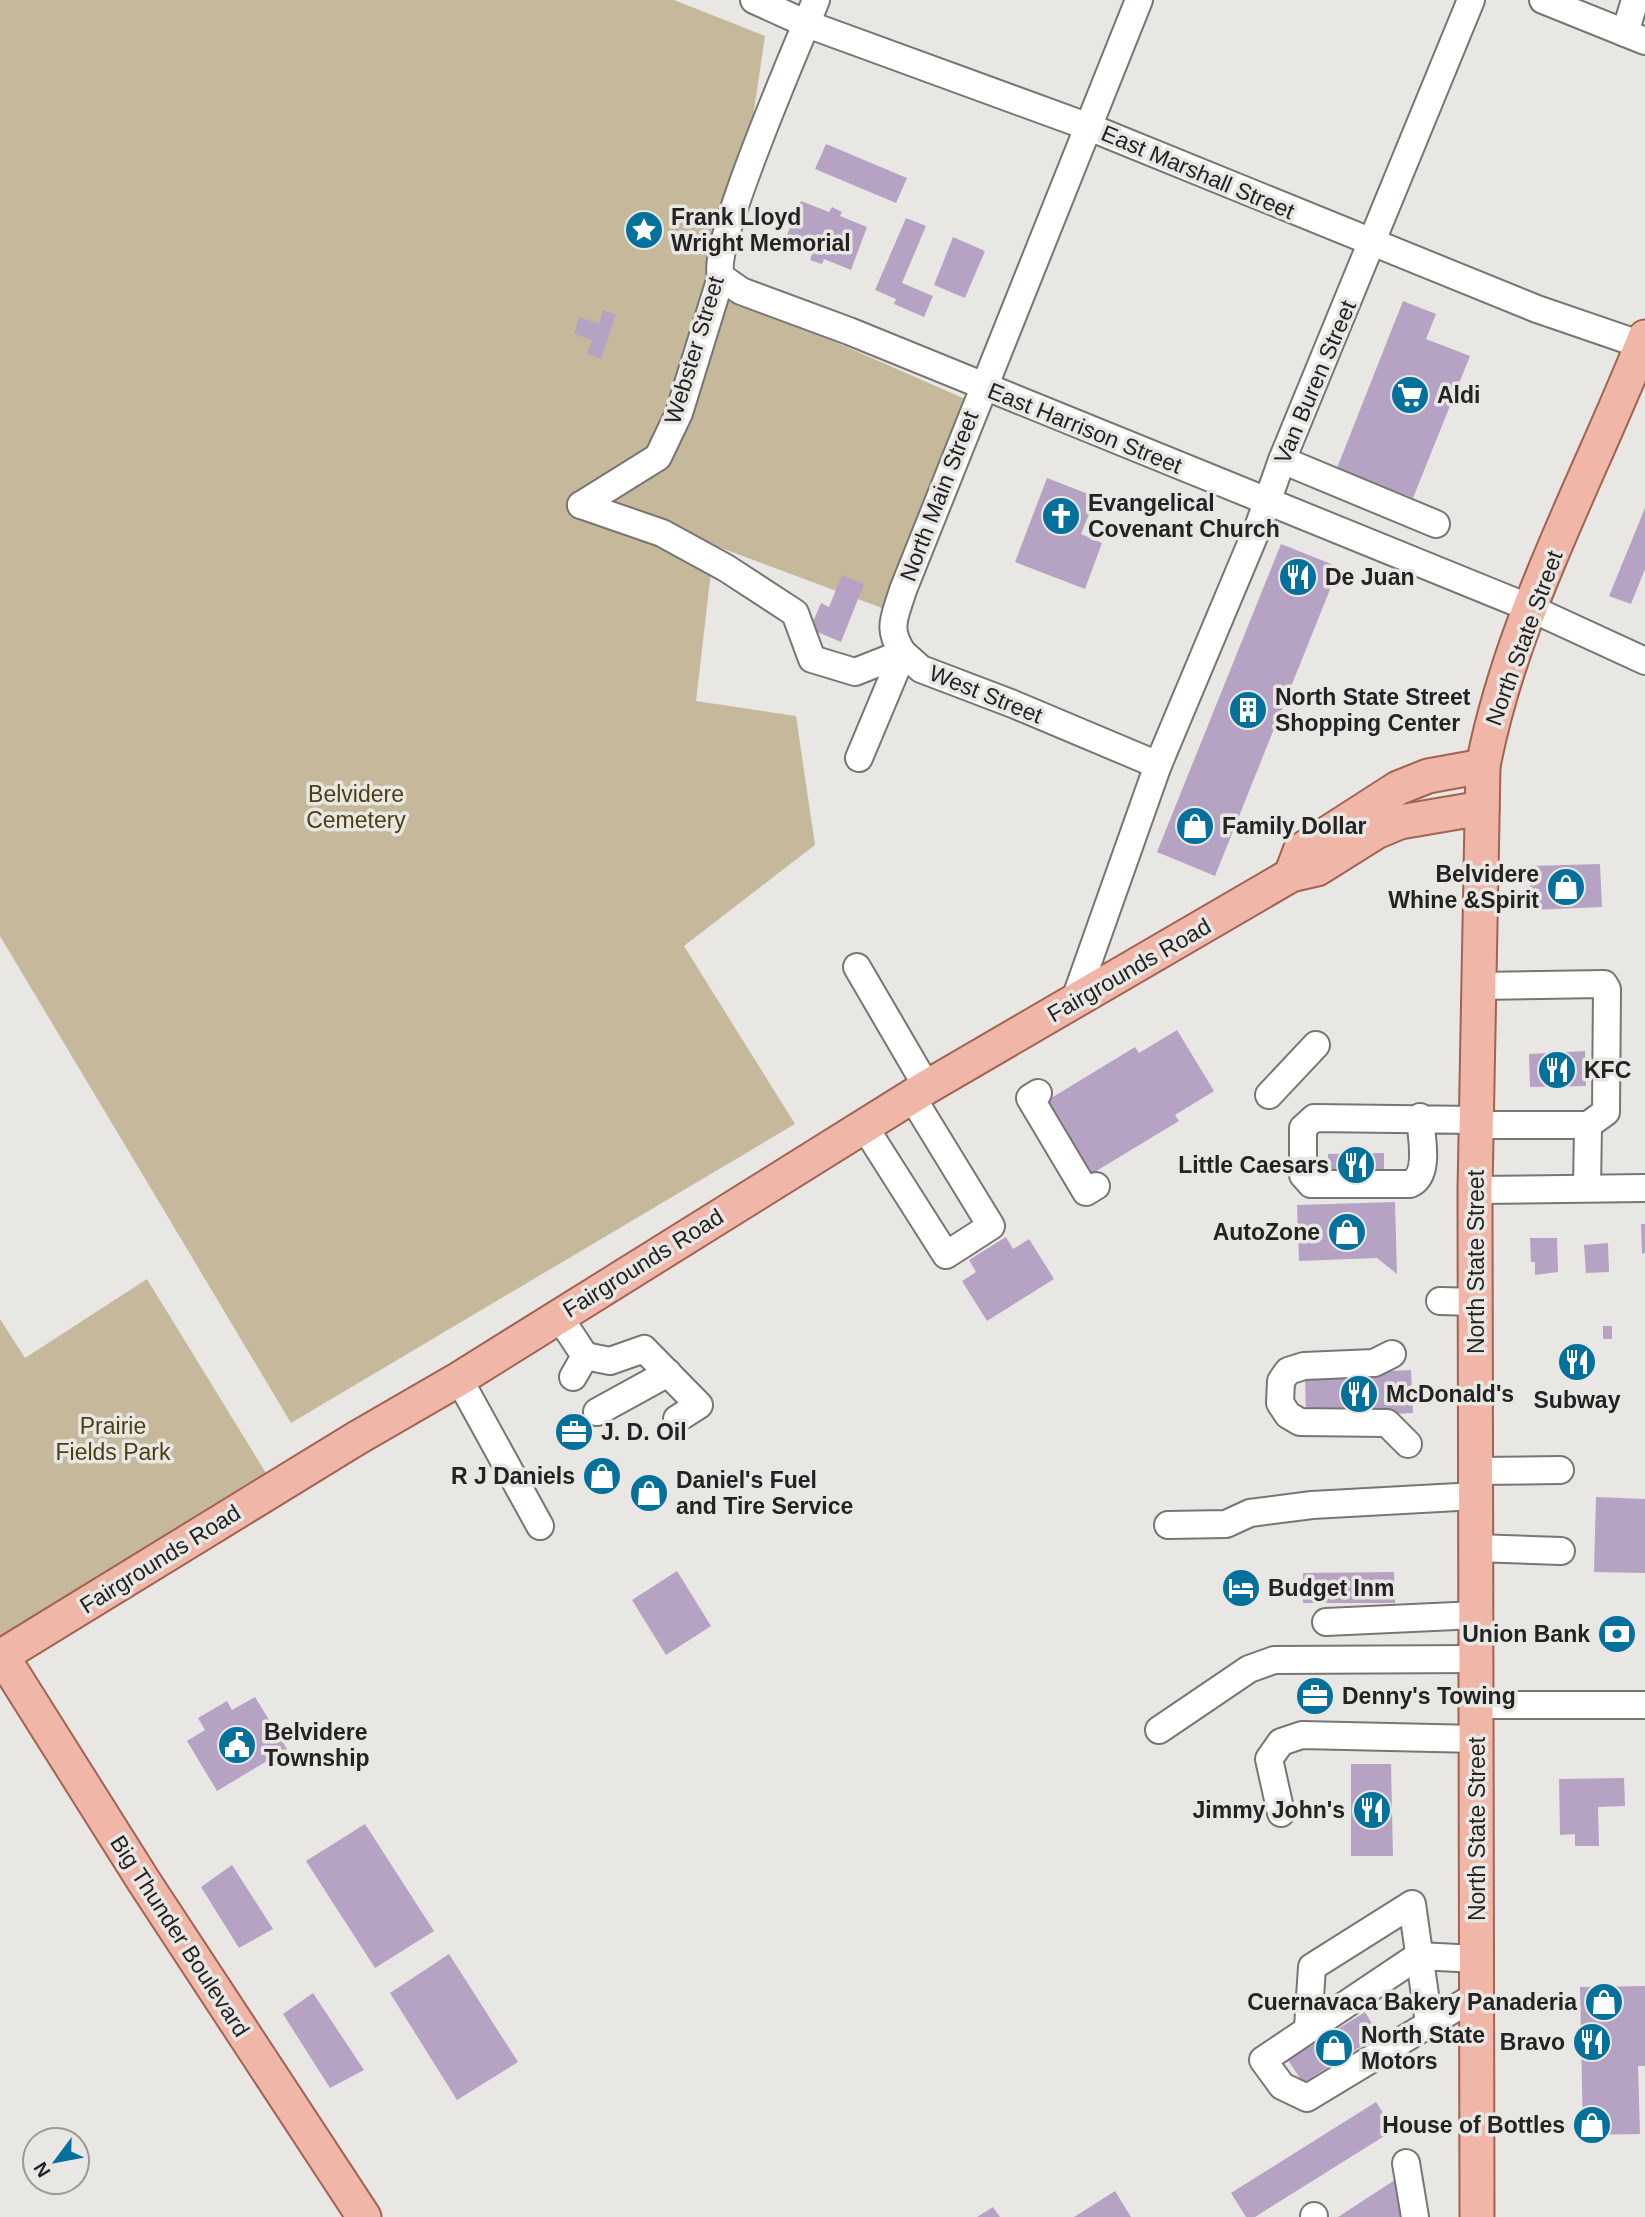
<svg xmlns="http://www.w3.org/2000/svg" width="1645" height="2217" font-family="Arial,sans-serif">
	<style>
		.green { fill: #c6b99b }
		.building { fill: #b6a3c3 }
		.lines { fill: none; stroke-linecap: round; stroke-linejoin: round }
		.minor-casing { stroke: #777673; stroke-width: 30 }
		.major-casing { stroke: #a26352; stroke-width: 37 }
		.minor { stroke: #fff; stroke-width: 26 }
		.major { stroke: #f0b6a7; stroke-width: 33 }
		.labels { text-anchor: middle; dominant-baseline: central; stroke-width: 7; stroke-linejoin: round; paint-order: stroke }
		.street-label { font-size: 23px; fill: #242322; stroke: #e9e7e4 }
		.poi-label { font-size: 23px; font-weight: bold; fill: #242322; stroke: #e9e7e4; text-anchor: start }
		.park-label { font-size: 23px; fill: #4f3d12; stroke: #e9e7e4 }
	</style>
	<rect width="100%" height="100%" fill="#e9e7e4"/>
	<g class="green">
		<path d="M0,0H674L765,36L750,137L710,287L972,402L890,611L593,500L711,572L696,701L796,716L815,845L684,946L795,1124L291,1423L0,936Z"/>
		<path d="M147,1279L269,1478L0,1640V1319L25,1358Z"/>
	</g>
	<g class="building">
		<path d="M826,144L907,178L896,203L815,169Z"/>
		<path d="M801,201L829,212L832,207L842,212L840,216L867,227L851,270L824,259L822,264L810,260L812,254L784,242Z"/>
		<path d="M906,218L926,226L902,283L933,296L924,317L894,304L896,299L875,290Z"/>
		<path d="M953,237L985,251L965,298L934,285Z"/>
		<path d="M1403,301L1436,314L1426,339L1470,356L1413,498L1337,468Z"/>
		<path d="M603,310L616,315L601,359L587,354L592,340L574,334L579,317L599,324Z"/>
		<path d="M1047,478L1096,497L1081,534L1102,543L1085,589L1015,562Z"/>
		<path d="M1645,508V569L1631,604L1609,596Z"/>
		<path d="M1281,544L1339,567L1215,876L1157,852Z"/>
		<path d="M842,575L864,584L841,642L810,629L821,603L829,607Z"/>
		<path d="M1600,864L1602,907L1531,910L1529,866Z"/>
		<path d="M1177,1030L1214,1091L1175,1115L1179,1121L1088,1176L1043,1103L1135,1047L1139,1053Z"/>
		<path d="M1585,1051L1586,1086L1530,1087L1529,1054Z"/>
		<path d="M1384,1153V1180L1328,1177V1154Z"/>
		<path d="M1395,1202L1397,1274L1377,1258L1299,1261L1297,1205Z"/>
		<path d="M1641,1224H1645V1253L1642,1254Z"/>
		<path d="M1006,1237L1013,1249L1029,1239L1054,1279L987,1321L962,1281L976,1272L969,1260Z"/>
		<path d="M1530,1238H1557L1558,1272L1535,1275V1262H1531Z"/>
		<path d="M1608,1243L1609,1272L1586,1273L1584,1245Z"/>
		<rect x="1603" y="1326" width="9" height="13"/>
		<path d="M1411,1370L1413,1413L1306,1418L1305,1375Z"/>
		<path d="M1596,1497L1645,1499V1573L1594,1572Z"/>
		<path d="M677,1571L711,1626L666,1655L632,1600Z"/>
		<path d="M1394,1572L1395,1603H1303V1573Z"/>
		<path d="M255,1697L287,1749L217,1791L187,1741L205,1730L198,1718L227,1701L232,1710Z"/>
		<path d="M1351,1764H1391L1393,1856H1351Z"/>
		<path d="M1624,1778L1625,1806L1598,1807L1599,1846H1575V1834L1560,1835L1559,1779Z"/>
		<path d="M365,1824L434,1931L375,1968L306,1861Z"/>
		<path d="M232,1865L273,1929L239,1948L201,1887Z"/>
		<path d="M449,1954L518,2062L457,2100L390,1993Z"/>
		<path d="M1645,1986V2066H1638L1640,2134L1583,2135L1580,1987Z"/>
		<path d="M313,1993L364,2070L330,2088L283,2014Z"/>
		<path d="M1365,2012L1379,2035L1303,2083L1288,2060Z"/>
		<path d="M1376,2102L1394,2130L1255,2217H1246L1231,2193Z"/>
		<path d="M1401,2176L1402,2217H1338Z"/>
		<path d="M1115,2191L1131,2217H1074Z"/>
		<path d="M993,2207L1000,2217H977Z"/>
	</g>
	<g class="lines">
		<defs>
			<g id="minor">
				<path d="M754,0L807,24L1089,127L1537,309L1645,346"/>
				<path d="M1543,0L1645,41"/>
				<path d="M1625,33L1635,0"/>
				<path d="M721,277L741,291L849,331L1530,608L1645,661"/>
				<path d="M1282,460L1436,524"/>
				<path d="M581,505L662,533L726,568L795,613L812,659L855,672L903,653L921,669L1013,704L1158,765"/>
				<path d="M581,505L658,457L679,413L721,277C710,244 799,43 816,0"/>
				<path d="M859,758L903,653C886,628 895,617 903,590L1139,0"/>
				<path d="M857,967L927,1087"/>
				<path d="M1478,986L1604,984L1607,989L1606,1112L1588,1125"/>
				<path d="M1074,1002L1158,765L1260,522L1282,460L1471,0"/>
				<path d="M1038,1093L1030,1098L1086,1192L1096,1186"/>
				<path d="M1269,1095L1316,1045"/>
				<path d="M1420,1117C1421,1136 1431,1175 1410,1184H1311L1303,1175V1128L1314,1118L1476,1120"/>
				<path d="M1476,1125H1588L1587,1188"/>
				<path d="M864,1126L946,1255L991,1226L912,1097"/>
				<path d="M1475,1190L1645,1188"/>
				<path d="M1440,1301L1476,1302"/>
				<path d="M558,1315L585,1356L573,1377"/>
				<path d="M1392,1354L1374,1363L1304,1366L1288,1371L1281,1381L1280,1403L1288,1415L1300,1422L1387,1423L1408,1444"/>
				<path d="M585,1356L610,1361L644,1349L699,1405L677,1419"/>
				<path d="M459,1379L540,1526"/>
				<path d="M597,1412L668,1373"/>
				<path d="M1476,1471L1560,1470"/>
				<path d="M1168,1525L1226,1524L1250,1513L1312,1505L1476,1496"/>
				<path d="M1476,1548L1561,1551"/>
				<path d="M1326,1622L1477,1615"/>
				<path d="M1477,1705H1645"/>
				<path d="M1159,1730L1249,1669L1274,1660L1477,1659"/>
				<path d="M1281,1813L1269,1759L1281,1742L1302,1735L1477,1739"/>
				<path d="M1477,1959L1418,1956L1263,2060L1282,2086L1307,2098L1477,1995"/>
				<path d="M1308,2027L1312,1967L1412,1904L1429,2023"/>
				<path d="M1406,2163L1415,2217"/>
				<path d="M1314,2216V2217"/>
			</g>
			<g id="major">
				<path d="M1291,875L1300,851L1398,788L1428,776L1483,766"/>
				<path d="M2,1656L143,1880L364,2217"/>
				<path d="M0,1657L357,1438L459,1379L927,1087L1291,875L1317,869L1376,832L1400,822L1482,808"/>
				<path d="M1477,2217L1475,1190L1483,766C1512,616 1589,479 1645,337"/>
			</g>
		</defs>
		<use href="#minor" class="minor-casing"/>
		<use href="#major" class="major-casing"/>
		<use href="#minor" class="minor"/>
		<use href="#major" class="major"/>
	</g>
	<defs>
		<symbol id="sight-disc" viewBox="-11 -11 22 22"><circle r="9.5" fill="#04709c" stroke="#e9e7e4"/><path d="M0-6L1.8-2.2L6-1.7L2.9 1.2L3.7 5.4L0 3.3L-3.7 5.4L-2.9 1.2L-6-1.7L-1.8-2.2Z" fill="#fff"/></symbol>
		<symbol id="supermarket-disc" viewBox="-11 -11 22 22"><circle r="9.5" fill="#04709c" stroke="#e9e7e4"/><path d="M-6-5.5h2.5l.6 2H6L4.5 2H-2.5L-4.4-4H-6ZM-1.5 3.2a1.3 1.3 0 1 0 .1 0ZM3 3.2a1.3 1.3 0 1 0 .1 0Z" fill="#fff"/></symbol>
		<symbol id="church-disc" viewBox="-11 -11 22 22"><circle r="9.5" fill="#04709c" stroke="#e9e7e4"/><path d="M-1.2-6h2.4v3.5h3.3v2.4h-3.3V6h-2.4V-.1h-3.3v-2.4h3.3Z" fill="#fff"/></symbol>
		<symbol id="restaurant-disc" viewBox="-11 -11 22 22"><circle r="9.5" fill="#04709c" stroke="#e9e7e4"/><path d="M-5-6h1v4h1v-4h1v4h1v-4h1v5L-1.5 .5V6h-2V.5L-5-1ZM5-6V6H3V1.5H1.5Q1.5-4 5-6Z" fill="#fff"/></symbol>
		<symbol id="building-disc" viewBox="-11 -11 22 22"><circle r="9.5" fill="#04709c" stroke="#e9e7e4"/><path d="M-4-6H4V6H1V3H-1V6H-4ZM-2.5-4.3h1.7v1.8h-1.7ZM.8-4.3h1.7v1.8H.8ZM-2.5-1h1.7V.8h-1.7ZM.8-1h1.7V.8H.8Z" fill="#fff"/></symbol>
		<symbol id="shop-disc" viewBox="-11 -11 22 22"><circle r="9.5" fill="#04709c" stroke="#e9e7e4"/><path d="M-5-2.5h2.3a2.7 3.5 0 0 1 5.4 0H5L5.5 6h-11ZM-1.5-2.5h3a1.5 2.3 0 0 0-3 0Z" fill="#fff"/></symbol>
		<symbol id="office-disc" viewBox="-11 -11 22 22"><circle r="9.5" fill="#04709c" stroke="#e9e7e4"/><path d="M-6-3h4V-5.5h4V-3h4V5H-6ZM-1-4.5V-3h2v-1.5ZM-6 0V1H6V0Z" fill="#fff"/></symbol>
		<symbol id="hotel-disc" viewBox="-11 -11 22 22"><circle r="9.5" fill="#04709c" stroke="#e9e7e4"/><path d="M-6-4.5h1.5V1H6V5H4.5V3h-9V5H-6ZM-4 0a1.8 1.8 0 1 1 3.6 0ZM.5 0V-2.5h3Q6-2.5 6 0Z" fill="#fff"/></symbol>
		<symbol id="bank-disc" viewBox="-11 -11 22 22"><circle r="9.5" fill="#04709c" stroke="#e9e7e4"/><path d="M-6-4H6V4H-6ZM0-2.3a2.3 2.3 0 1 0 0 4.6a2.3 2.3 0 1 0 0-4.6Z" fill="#fff"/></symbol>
		<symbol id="civic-disc" viewBox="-11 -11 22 22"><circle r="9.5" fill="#04709c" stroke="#e9e7e4"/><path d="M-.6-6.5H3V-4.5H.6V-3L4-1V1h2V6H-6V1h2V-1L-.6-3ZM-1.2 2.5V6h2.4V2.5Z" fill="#fff"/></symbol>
	</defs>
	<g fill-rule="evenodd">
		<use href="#sight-disc" x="622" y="208" width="44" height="44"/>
		<use href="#supermarket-disc" x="1388" y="373" width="44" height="44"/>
		<use href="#church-disc" x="1039" y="494" width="44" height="44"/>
		<use href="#restaurant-disc" x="1276" y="555" width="44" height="44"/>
		<use href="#building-disc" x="1226" y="688" width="44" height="44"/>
		<use href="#shop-disc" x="1173" y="804" width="44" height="44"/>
		<use href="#shop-disc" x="1544" y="865" width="44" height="44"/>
		<use href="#restaurant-disc" x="1535" y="1048" width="44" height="44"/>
		<use href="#restaurant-disc" x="1334" y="1143" width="44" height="44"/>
		<use href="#shop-disc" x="1325" y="1210" width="44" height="44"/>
		<use href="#restaurant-disc" x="1555" y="1340" width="44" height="44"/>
		<use href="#restaurant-disc" x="1337" y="1372" width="44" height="44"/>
		<use href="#office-disc" x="552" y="1410" width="44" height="44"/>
		<use href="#shop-disc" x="580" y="1454" width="44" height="44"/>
		<use href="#shop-disc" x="627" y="1471" width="44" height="44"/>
		<use href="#hotel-disc" x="1219" y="1566" width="44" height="44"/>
		<use href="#bank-disc" x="1595" y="1612" width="44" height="44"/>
		<use href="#office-disc" x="1293" y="1674" width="44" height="44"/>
		<use href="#civic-disc" x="215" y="1723" width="44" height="44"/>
		<use href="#restaurant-disc" x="1350" y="1788" width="44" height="44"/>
		<use href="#shop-disc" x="1582" y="1980" width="44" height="44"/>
		<use href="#restaurant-disc" x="1570" y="2020" width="44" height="44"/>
		<use href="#shop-disc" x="1312" y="2026" width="44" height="44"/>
		<use href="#shop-disc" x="1570" y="2103" width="44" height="44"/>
	</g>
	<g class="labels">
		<g class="street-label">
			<text transform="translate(1198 172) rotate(23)">East Marshall Street</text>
			<text transform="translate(694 350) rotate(-73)">Webster Street</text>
			<text transform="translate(1315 382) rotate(-67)">Van Buren Street</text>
			<text transform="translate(1085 428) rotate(22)">East Harrison Street</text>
			<text transform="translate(939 496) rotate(-69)">North Main Street</text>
			<text transform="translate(1524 638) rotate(-70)">North State Street</text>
			<text transform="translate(986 694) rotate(22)">West Street</text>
			<text transform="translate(1129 970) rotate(-30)">Fairgrounds Road</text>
			<text transform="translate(1476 1262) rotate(-90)">North State Street</text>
			<text transform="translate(643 1263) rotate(-32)">Fairgrounds Road</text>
			<text transform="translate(160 1559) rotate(-32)">Fairgrounds Road</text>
			<text transform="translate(1477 1829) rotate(-90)">North State Street</text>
			<text transform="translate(180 1936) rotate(57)">Big Thunder Boulevard</text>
		</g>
		<g class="poi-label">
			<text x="671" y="217">Frank Lloyd<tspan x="671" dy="26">Wright Memorial</tspan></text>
			<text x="1437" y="395">Aldi</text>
			<text x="1088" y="503">Evangelical<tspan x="1088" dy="26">Covenant Church</tspan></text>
			<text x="1325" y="577">De Juan</text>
			<text x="1275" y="697">North State Street<tspan x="1275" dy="26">Shopping Center</tspan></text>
			<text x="1222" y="826">Family Dollar</text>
			<text x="1539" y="874" text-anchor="end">Belvidere<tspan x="1539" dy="26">Whine &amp;Spirit</tspan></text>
			<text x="1584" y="1070">KFC</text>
			<text x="1329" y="1165" text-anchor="end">Little Caesars</text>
			<text x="1320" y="1232" text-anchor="end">AutoZone</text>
			<text x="1386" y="1394">McDonald's</text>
			<text x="1577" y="1400" text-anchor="middle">Subway</text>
			<text x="601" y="1432">J. D. Oil</text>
			<text x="575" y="1476" text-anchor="end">R J Daniels</text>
			<text x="676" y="1480">Daniel's Fuel<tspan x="676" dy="26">and Tire Service</tspan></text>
			<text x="1268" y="1588">Budget Inm</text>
			<text x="1590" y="1634" text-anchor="end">Union Bank</text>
			<text x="1342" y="1696">Denny's Towing</text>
			<text x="264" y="1732">Belvidere<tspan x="264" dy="26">Township</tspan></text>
			<text x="1345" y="1810" text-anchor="end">Jimmy John's</text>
			<text x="1577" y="2002" text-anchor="end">Cuernavaca Bakery Panaderia</text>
			<text x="1361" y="2035">North State<tspan x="1361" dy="26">Motors</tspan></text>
			<text x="1565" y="2042" text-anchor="end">Bravo</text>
			<text x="1565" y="2125" text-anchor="end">House of Bottles</text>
		</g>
		<g class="park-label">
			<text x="356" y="794">Belvidere<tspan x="356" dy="26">Cemetery</tspan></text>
			<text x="113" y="1426">Prairie<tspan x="113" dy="26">Fields Park</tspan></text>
		</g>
	</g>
	<g transform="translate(56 2161) rotate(238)"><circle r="33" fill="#e9e7e4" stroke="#9a9996" stroke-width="2"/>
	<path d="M0-5L12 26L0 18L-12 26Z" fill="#04709c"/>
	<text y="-10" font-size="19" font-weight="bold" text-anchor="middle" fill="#242322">N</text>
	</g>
</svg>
